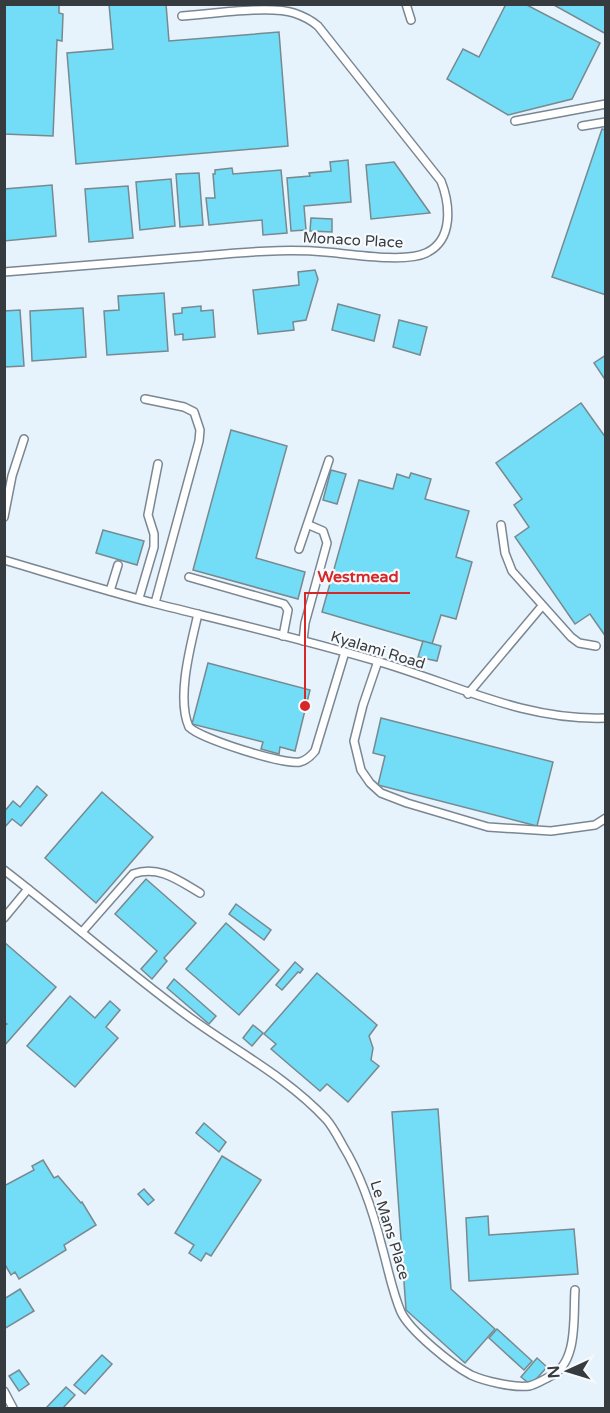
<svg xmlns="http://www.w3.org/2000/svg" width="610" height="1413" font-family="'Varela Round',sans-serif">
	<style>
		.built { fill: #e6f2fc }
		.building { fill: #73dcf6; stroke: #778a8f; stroke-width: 1.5 }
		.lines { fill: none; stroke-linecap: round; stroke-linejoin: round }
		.lane-casing { stroke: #7a8792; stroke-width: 10 }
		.lane { stroke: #fff; stroke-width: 7 }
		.labels { text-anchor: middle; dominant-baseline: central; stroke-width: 4.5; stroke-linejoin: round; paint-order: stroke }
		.street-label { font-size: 15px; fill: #363b40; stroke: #f7fafc }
		.leader { fill: none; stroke: #d62828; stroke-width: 2 }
		.callout-dot { fill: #d62828; stroke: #f7fafc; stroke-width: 2 }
		.callout-label { font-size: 16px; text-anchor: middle; font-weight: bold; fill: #d62828; stroke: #f7fafc; stroke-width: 4.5; stroke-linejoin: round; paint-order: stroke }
	</style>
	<rect width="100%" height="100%" fill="#f7fafc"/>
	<rect class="built" x="5" y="5" width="600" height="1403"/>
	<g class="building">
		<path d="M4,4H59V13L63,14L62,41L57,40L53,136L4,134Z"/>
		<path d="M109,4H166L169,41L279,32L288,146L76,164L67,53L113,49Z"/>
		<path d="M506,4H525L600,43L572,99L508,115L447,79L463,49L479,57Z"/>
		<path d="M552,4H606V34Z"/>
		<path d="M602,129L606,130V295L552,277Z"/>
		<path d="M348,160L351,202L304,206L306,230L291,231L287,178L310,176L309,173L331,171L330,162Z"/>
		<path d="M394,162L430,213L371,219L366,165Z"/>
		<path d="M232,168L233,174L281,170L287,233L263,235L262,220L209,225L206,198H215L213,174H215V170Z"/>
		<path d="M199,173L203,225L180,227L176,174Z"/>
		<path d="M171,179L175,226L140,230L136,182Z"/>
		<path d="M52,185L56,236L4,241V189Z"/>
		<path d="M128,186L133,238L89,242L85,189Z"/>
		<path d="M311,218L332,219V232L310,231Z"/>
		<path d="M315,270L318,279L306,320L293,322L294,330L258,334L253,290L299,285L298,272Z"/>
		<path d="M164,293L168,351L107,355L104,311L119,310L118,296Z"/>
		<path d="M338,304L380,315L374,341L332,330Z"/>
		<path d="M201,306V311L213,310L215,337L183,340V334L175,335L173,314L182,313V308Z"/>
		<path d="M83,308L86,357L32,361L30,311Z"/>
		<path d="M20,310L24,366L4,367V311Z"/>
		<path d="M399,320L427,327L420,355L393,347Z"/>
		<path d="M606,355V381L594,363Z"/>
		<path d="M581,403L606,438V637L590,614L575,624L515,537L529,527L514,505L522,499L496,463Z"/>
		<path d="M231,430L287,446L256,558L305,572L298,599L193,570Z"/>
		<path d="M331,470L346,474L337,504L323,500Z"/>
		<path d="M411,473L431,479L425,499L469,511L456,557L472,562L456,619L441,615L432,644L322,612L359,480L393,489L397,474L409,478Z"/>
		<path d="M103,530L144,541L137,565L96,553Z"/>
		<path d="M423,641L441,646L437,661L418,657Z"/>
		<path d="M208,663L310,690L295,751L280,747L279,754L261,749L263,742L192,724Z"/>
		<path d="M381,718L553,762L537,826L378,785L385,756L373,753Z"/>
		<path d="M37,786L47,795L21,826L12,819L4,828V812L13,801L20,807Z"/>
		<path d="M102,792L153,837L96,903L45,858Z"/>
		<path d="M146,879L196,923L164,958L167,961L152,979L141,969L157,951L115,914Z"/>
		<path d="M236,904L271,930L264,940L229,914Z"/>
		<path d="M226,923L279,970L239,1015L186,969Z"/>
		<path d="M4,942L56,987L4,1046V1026L7,1024L4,1022Z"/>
		<path d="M295,962L303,969L300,973L298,972L282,990L276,985Z"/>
		<path d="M317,973L377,1025L369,1036L373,1048L371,1060L379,1066L348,1102L327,1084L320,1091L271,1049L276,1044L264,1034Z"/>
		<path d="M174,979L216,1016L209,1024L167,988Z"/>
		<path d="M70,996L95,1018L110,1001L120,1010L106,1027L118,1038L75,1087L27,1046Z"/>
		<path d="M253,1025L263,1033L252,1046L243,1038Z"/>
		<path d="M438,1109L451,1289L495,1329L465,1363L406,1310L392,1112Z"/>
		<path d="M204,1123L226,1142L219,1152L196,1133Z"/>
		<path d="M222,1156L261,1180L211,1256L206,1253L201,1261L189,1253L194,1245L175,1233Z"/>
		<path d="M43,1160L54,1178L58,1176L81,1203L82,1202L96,1225L64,1245L66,1250L19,1279L15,1272L11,1275L4,1263V1186L34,1170L32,1166Z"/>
		<path d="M144,1189L154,1200L148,1205L138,1194Z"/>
		<path d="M488,1216L489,1235L574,1229L578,1274L469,1281L466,1218Z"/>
		<path d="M20,1289L34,1311L4,1329V1299Z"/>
		<path d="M497,1329L532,1361L524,1370L489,1338Z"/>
		<path d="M102,1355L112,1364L85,1394L74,1385Z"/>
		<path d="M537,1358L547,1367L531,1385L521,1377Z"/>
		<path d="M19,1370L29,1384L19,1391L9,1376Z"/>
		<path d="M66,1387L75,1395L63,1408H46Z"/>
	</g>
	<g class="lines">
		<defs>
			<g id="lane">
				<path d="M406,4L411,20"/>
				<path d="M515,121L606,104"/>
				<path d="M582,126L606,122"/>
				<path d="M4,272C66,267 128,262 190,257C236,253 281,248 326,252C350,254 406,263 426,253C454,240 450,204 441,181L318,26C311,20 303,16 294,13C270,5 210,14 182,16"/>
				<path d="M145,399L184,407L194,412L200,430L199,441L155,603"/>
				<path d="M4,517L12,476L24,439"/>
				<path d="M501,525L505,553L512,571L571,637L579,643L596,646"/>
				<path d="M299,549L329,460"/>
				<path d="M4,560C55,575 106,591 157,604C229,622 302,639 373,660C451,682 522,721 606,718"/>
				<path d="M189,577L284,604L288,610L283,636"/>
				<path d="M110,591L118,565"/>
				<path d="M139,598L154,547V534L148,515L158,464"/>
				<path d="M198,614C191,644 176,698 189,727C201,739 284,765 300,762C307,760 311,756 315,751L345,652"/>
				<path d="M303,641L305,623L327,543L323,531L309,525"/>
				<path d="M378,661L363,705L354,741L361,770L370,783L381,793L407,803L488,827L551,831L595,825L606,818"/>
				<path d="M468,694L542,606"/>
				<path d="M4,870C65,917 123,968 185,1014C232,1049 286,1076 326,1119C333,1127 338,1137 343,1146C362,1177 373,1211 382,1247C388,1268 392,1291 401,1312C410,1331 452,1365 471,1375C484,1381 514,1388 529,1386C535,1385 543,1380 549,1377C579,1364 573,1316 575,1290"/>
				<path d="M4,918L28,889"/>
				<path d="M82,932L133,874C159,865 178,880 200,893"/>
				<path d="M4,1391L13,1408"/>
			</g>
		</defs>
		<use href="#lane" class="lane-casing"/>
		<use href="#lane" class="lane"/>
	</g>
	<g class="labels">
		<g class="street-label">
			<text transform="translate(353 240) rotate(3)">Monaco Place</text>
			<text transform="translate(378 650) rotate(17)">Kyalami Road</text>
			<text transform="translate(390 1230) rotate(73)">Le Mans Place</text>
		</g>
	</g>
	<path class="leader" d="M305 706L305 593H410"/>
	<circle class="callout-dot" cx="305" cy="706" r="6"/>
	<g class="callout-label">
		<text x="358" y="582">Westmead</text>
	</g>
	<rect width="610" height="1413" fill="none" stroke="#363b40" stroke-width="12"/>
	<g transform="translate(568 1371) rotate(266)" stroke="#f7fafc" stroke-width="4.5" paint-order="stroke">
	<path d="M0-4.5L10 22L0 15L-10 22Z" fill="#363b40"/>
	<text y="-9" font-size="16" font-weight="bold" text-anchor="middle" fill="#363b40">N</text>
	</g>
</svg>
